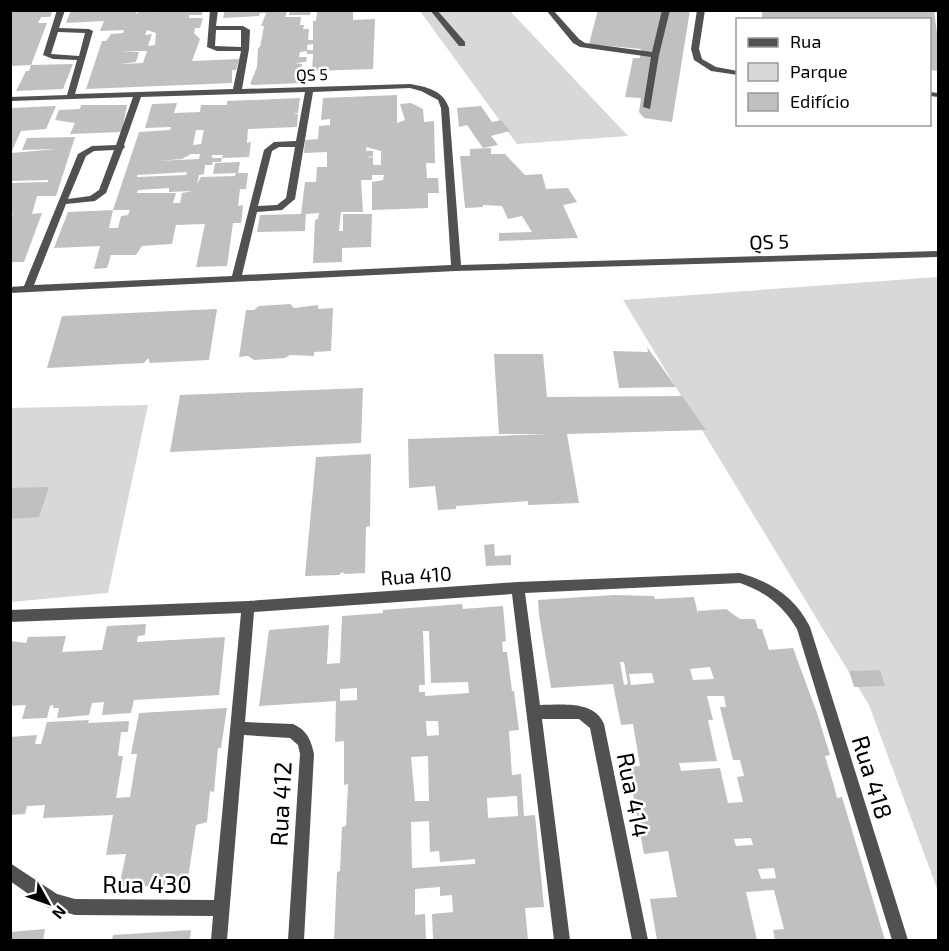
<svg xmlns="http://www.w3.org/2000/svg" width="949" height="951" font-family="'Exo 2',sans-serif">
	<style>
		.green { fill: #d8d8d8 }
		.building { fill: #c0c0c0; fill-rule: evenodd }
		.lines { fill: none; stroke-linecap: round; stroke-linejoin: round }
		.service { fill: #515151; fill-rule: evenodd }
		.minor { fill: #515151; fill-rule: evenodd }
		.labels { text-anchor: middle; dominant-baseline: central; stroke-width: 5; stroke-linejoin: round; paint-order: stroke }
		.far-street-label { font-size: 16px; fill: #000; stroke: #fff }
		.street-label { font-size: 20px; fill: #000; stroke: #fff }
		.near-street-label { font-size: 24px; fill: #000; stroke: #fff }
	</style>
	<rect width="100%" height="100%" fill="#fff"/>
	<g class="green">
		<path d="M420,11H510L628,136L517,144Z"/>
		<path d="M938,277V891L869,705L623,300Z"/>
		<path d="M148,405L108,593L11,602L10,408Z"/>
	</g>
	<g class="building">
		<path d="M11,10H53L50,17H41L38,23H47L31,65L10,66Z"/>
		<path d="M71,10H137L136,14L141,10H159L158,13L161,10H203L202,15H189V18H203L200,28H195L194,33L200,39L192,61L239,59L236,70H232V83L86,89L102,41H106L111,34L123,33L124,30L100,31L104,21L66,23ZM147,30L156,33L155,45L148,46L152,34L145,35ZM121,51H147L143,63L120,64L136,62L139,52Z"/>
		<path d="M225,10H288L285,17H301L300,25H304L303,29H309L308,40H313V21H316L317,12L353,11V20L375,19L373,69L312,71L313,54H307V50H313V44L307,45V51L300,52L299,57H307L306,62L295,63L302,64L300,73L305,72L304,83L254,85L250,84L257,67L258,48L260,47L264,26H261L266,13H260L259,16L223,18Z"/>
		<path d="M290,10H311L310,15H289Z"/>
		<path d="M598,10H690L672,122L644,118L639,112L641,98L625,97L633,58H640L641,49L589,44Z"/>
		<path d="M762,10H934L938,42V71L930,70V20H762Z"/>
		<path d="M73,64L63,89L16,91L26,71H29L31,65Z"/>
		<path d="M397,95V123L405,120L400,104L411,103L423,109L424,122L434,121L435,163H426L427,178H438L439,193H428V208L372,210V182L383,180L384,175H372V180H361L363,212H341L339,231H343V214H372L371,247L342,248V262L313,263L315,220L318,219L319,213L306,214L305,231L257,232L260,215L301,214L305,182H316L317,167H327V152L304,153L305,140L318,139L319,126L330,125V119L321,120L323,98ZM366,147L381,151V165H373V157L366,158L373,156V151H366Z"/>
		<path d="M300,98L298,113H293L298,114L297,127L248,129L247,143L251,142L249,157L222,158L223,155H212V158H222L221,162H213L212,165H205L204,174L199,175L197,184L201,177L235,176L236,173L213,174L215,163L240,162L238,173H248L246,189H240L238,206L243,205L242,217L241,223H233L227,266L196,267L205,224L176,225L172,244L142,246L136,255H111L107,268L94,269L100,246L54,248L68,212L113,210L109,228H118L121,216L128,215L130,210H113L139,132L170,130L171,127L145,128L152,104L177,103L174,113L200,112L201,105H227V101ZM196,130H204L201,144L193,145ZM191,154H200L199,159L157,161L182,159ZM187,172L186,175L137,177V175ZM169,188V192L192,191L182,193L180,203H173L176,193H137L138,190Z"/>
		<path d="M81,105H127L122,132L70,134L75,123L55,120L59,110L80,109Z"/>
		<path d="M56,106L46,129L21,131L11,153L57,149L22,150L27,138L75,137L56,196H37L32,214L42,213L24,262H10V220L13,214H10V183L48,182V180L10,181V108Z"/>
		<path d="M481,106L492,122L501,120L510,131L491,136L498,145L483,148L467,125L459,127L457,108Z"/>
		<path d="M491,148V154H505L525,175L542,174L546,189L568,188L577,202L563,205L578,238L499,241V233L532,232L522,216L508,219L502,206L483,205V207L465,208L460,156H470V149Z"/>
		<path d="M290,304L294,308L318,305V309L333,308L331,351L314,352V356L290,355L285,358L254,360L248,356L239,357L246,310H254L259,306Z"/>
		<path d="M217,309L209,360L150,363L148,358L144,363L47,368L62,316Z"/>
		<path d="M647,347L676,387L619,388L613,351L648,352Z"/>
		<path d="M494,354H543L547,397L682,396L706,430L567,434L579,503L528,505V501L456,506V509L438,510L435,486L409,488L408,439L550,434H499Z"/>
		<path d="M363,388L361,443L170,452L180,395Z"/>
		<path d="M371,454L370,526L366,527L365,573L345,574L342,572L339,575L305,576L316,457Z"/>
		<path d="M49,487L39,517L10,519V488Z"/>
		<path d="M494,544L495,556L511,555V565L486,566L484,545Z"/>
		<path d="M614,595L654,596L655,599L694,597L698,614V611L726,609L740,619H755L758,629H762L769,650L793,648L817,713L830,755L825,756L834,786L837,798L842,797L885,940H775L773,930L784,929L774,890L746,892L757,940H657L650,899L677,897L668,851L644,854L628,767L640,766L633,724L621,725L613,684L551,688L539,615L538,600ZM620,662H624L628,684L624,685ZM710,667L714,679L693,680L690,669ZM652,673L654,683L631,685L629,674ZM707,696H724L726,707H720L733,760H740L744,776L737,777L743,802L728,803L720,768L681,771L679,763L717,761L708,720H713ZM751,838L753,845L736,846L734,839ZM774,868L776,878L761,879L758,869Z"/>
		<path d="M462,604L463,609L503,606L506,641L502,642L503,652H507L512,691H514L519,730L509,731L512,775L521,774L524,816L535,815L544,907L525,908L528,940H433L432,914L453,912L452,895L440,896V887L415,889V915L425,914L426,940H334L337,872L340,871L342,827L346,826L348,784L344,785V741L335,742L336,701L259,706L269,630L329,625L327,664L340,663L342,616L383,613V610ZM423,631H429L431,683L468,682L469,693L425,696V692H419V685H425ZM357,688V700L340,701V689ZM426,721H438L439,735L427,736ZM428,756L429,801H415L411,757ZM517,796L518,816L488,818L487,798ZM429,821L430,852L439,851L440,862L475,859V864L412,868L411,822Z"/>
		<path d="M146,624L145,635L138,636L137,642L225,637L219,695L134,700L131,713L102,715L104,702L92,703L89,715L57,718L59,708H53V705L50,706L47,718L22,719L26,705L10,706V641L26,643L28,637L66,636L62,652L102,650L107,626Z"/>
		<path d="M880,670L885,686L854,687L849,671Z"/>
		<path d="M227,708L221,748H218L214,792L210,791L207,822L196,825L187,885L119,887L126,854L106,855L113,815L43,818L45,805L27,806L25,814L10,815V737L37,735L35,744H41L47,722L89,720L88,723L129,721L128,732H121L118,756H123L116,798L130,797L137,754H131L139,713Z"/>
		<path d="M45,929L43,940H10V932Z"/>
		<path d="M191,930L190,940H112L113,935Z"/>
	</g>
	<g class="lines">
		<g class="service">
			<path d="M546,10H553L579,39L585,43L652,52L662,10H670L659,55L650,109L643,107L651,57L580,47L573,43Z"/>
			<path d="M697,10H705L699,49L702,59L716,67L738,71V75L711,71L694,60L691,49Z"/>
			<path d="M930,92L938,93V97L930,96Z"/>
		</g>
		<g class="minor">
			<path d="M57,10H65L59,28L89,29L93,31L75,94L233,89L241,51H217L207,47L210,10H218L216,26H243L250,30L249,49L242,89L410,84C427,87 443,90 449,108L461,265L938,251V257L456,271L10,293V287L24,286L78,154L92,146L116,145L133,97L10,101V97L67,95L77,60L53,59L43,55ZM216,30H241V47L215,46ZM58,32L85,33L79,56L51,54ZM410,88L421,91L438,100L441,108L451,265L242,275L257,212L282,210L295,199L313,92ZM305,92L296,141L274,142L264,150L232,276L34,285L66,204L95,201L106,193L123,149L125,147L124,145L141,97ZM279,147H295L286,198L277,205L258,206L272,151ZM114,150L99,190L90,196L68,199L86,156L94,151Z"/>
			<path d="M430,10H437L465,42V46H459Z"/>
			<path d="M740,573C771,582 795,597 810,627L908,940H892L797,629C783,606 766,592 740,583L525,593L540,705C561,705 594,700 604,724L648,940H632L590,728L579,719H542L570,940H554L512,594L254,612L245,722L293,724C307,730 311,740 314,754L304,940H288L300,754L298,745L290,738L244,735L227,940H211L213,916L75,915L47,907L10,881V863L57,894L75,899L214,900L241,613L10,622V610L248,601L518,582Z"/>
		</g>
	</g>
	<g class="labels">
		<g class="far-street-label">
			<text transform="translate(312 74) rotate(-2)">QS 5</text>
		</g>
		<g class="street-label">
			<text transform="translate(769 241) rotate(-2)">QS 5</text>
			<text transform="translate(416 575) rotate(-4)">Rua 410</text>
		</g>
		<g class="near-street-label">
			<text transform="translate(873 777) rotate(73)">Rua 418</text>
			<text transform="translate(634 795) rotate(79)">Rua 414</text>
			<text transform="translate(280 804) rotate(-87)">Rua 412</text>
			<text x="147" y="883">Rua 430</text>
		</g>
	</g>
	<rect width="949" height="951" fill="none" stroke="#000000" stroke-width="24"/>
	<rect x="736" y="18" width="195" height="108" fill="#ffffff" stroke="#999999" stroke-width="1.5"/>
	<rect x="748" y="38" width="30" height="9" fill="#515151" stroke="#999999" stroke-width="1.5"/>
	<text x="790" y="48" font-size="18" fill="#000000">Rua</text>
	<rect x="748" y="63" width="30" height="18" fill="#d8d8d8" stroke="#999999" stroke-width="1.5"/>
	<text x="790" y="78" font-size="18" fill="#000000">Parque</text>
	<rect x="748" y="93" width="30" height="18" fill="#c0c0c0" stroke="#999999" stroke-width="1.5"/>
	<text x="790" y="108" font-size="18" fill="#000000">Edifício</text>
	<g transform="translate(48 903) rotate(130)" stroke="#ffffff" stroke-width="4.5" paint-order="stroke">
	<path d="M0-4.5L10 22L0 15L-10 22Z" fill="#000000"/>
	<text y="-9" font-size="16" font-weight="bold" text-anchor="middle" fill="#000000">N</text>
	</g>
</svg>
